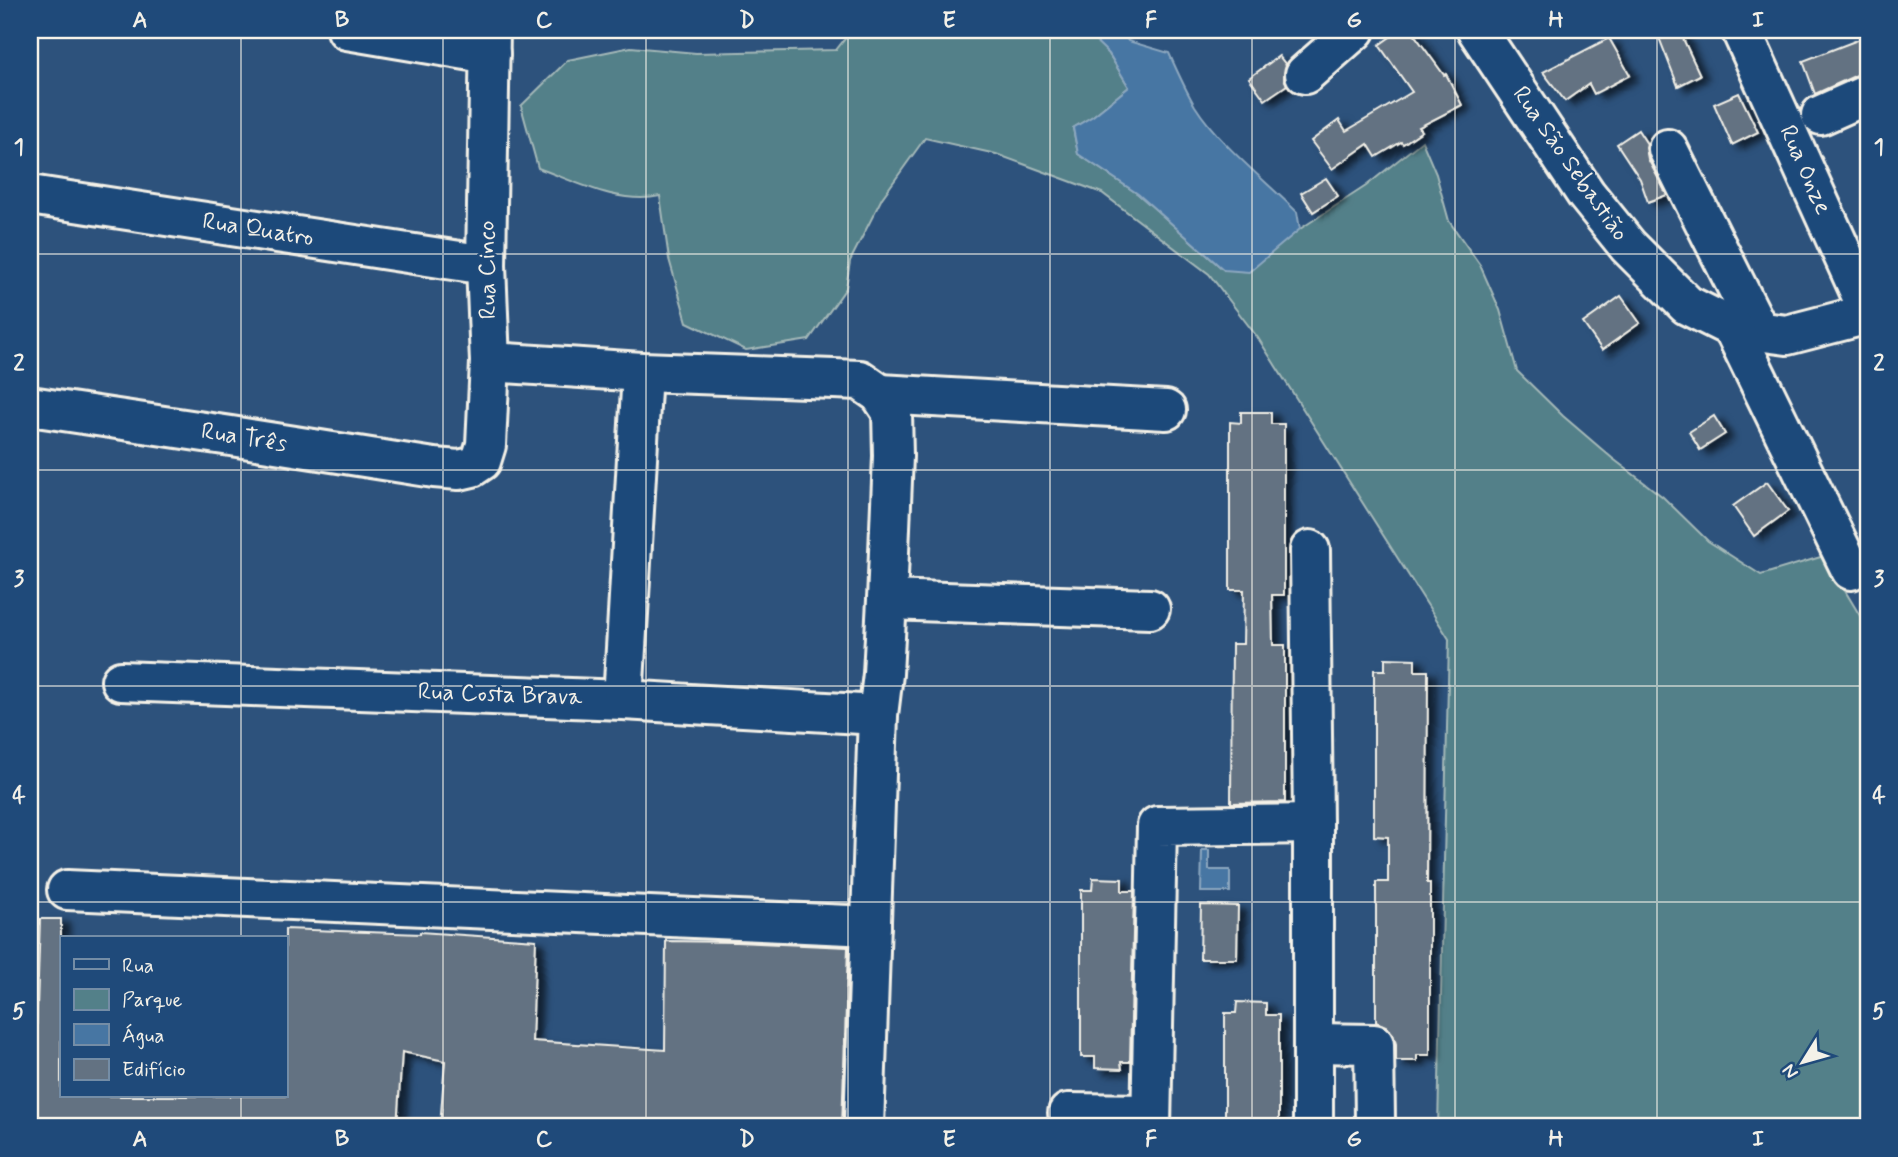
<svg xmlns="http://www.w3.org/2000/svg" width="1898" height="1157" font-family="Mynerve,sans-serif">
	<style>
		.green { fill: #538089; stroke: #a4b8b8; stroke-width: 2 }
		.water { fill: #4776a3; stroke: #8ca7bf; stroke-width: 2 }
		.building { fill: #637282; stroke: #f4f1e8; stroke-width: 2; filter: url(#shadow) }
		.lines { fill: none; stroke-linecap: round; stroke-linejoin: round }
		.minor-casing { stroke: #f4f1e8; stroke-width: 44 }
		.minor { stroke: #1f4a7a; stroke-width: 38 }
		.grid { fill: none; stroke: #f4f1e8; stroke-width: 2; stroke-opacity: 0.55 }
		.labels { text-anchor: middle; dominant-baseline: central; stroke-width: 5; stroke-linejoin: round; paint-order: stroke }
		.street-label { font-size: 24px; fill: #f4f1e8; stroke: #1f4a7a }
		.neatline { fill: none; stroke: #f4f1e8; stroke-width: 2.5 }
		.grid-label { font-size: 23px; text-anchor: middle; font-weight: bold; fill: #f4f1e8 }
	</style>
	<defs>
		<filter id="shadow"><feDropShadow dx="8" dy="4.5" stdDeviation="3.5" flood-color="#0009"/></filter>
	</defs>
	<rect width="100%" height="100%" fill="#2d527c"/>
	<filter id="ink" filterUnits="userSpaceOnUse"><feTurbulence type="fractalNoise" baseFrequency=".0143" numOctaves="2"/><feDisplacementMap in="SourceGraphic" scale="14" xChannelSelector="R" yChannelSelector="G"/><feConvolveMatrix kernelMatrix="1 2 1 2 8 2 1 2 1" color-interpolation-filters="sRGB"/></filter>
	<g filter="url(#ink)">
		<path class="green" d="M852,30H1103L1109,54L1129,87L1093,116L1073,128L1078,154L1138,194L1224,270L1300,229L1366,186L1422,141L1436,174L1449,221L1480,265L1500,310L1517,371L1563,416L1612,458L1663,497L1708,541L1761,575L1824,556L1868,629V1127H1438L1449,639L1258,338L1209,274L1102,193L996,154L925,138L882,198L850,261L846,288L809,340L746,350L687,322L669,259L660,196C620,205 576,182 538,168L521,106L568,60L631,47L696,53L836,50Z"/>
		<g class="water">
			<path d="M1084,30H1122L1128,41L1169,53C1177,71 1185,89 1195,106C1219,144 1265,180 1297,212L1300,229L1249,272L1224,270L1138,194L1078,154L1073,128L1093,116L1129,87L1109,54Z"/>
			<path d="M1202,850H1209V870H1230V892H1201Z"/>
		</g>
		<g class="building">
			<path d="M1400,30H1411L1444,75L1446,74L1462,105L1419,127L1422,131L1403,144L1401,142L1376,157L1368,144L1332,169L1311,141L1339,120L1346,131L1412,92L1379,45Z"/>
			<path d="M1656,30H1679L1700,75L1678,86Z"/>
			<path d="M1868,36V72L1859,74L1815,94L1803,61Z"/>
			<path d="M1609,38L1630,75L1594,94L1589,84L1565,101L1543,72Z"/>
			<path d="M1279,56L1286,65L1284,78L1287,85L1265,100L1249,78Z"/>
			<path d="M1739,93L1758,132L1732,145L1714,104Z"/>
			<path d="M1638,130L1647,144L1646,148L1648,159L1667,195L1648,202L1640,179L1617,144Z"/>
			<path d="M1326,178L1338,196L1313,212L1301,193Z"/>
			<path d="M1621,296L1640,323L1602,350L1583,323Z"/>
			<path d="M1241,412H1271V424H1284V595H1272L1273,645H1285V802L1231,803L1232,644H1243L1244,590H1230V422L1241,423Z"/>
			<path d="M1714,416L1725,434L1700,450L1689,432Z"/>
			<path d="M1767,482L1788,511L1754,536L1733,506Z"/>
			<path d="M1385,658L1415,659V671H1428L1427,883H1430V1055H1417V1061H1396V1044L1393,1034L1386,1026L1376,1022V882H1388V837L1374,836V670H1385Z"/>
			<path d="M1093,878L1122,879V891H1134L1130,1062H1121L1122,1069L1095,1068V1057H1081V890H1092Z"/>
			<path d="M1201,905L1238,906L1237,959H1200Z"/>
			<path d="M40,919H61V1096H285V929L420,934V932L536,940L532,1041L665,1050L666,941L736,942L848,947L842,1127H440L445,1061L402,1052L397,1127H33Z"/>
			<path d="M1237,1002L1266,1003V1015H1279V1127H1225V1013H1236Z"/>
		</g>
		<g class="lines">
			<defs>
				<g id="minor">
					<path d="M347,30L490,54"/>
					<path d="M1477,30L1586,194L1628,246L1687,305L1733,328L1787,335L1868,314"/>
					<path d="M1741,30L1868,310"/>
					<path d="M1305,74L1355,30"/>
					<path d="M1821,115L1868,94"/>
					<path d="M1668,149L1759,331"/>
					<path d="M30,195L486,265"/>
					<path d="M1733,328L1851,570"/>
					<path d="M490,362L642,372L860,380L880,394L892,412L893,456L887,600L883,674L878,715L864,1127"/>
					<path d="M880,394L1166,410"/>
					<path d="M30,406L231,436L434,468L459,470L472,467L481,461L486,445L490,362L486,265L490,30"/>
					<path d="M1310,550L1313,824V1127"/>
					<path d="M887,600L1150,609"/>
					<path d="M121,681L623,700L878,715"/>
					<path d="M623,700L642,372"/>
					<path d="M67,890L871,926"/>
					<path d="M1313,1043L1374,1044L1375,1119"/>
					<path d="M1068,1113L1151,1114"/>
					<path d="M1151,1127L1157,826L1313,824"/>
				</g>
			</defs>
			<use href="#minor" class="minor-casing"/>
			<use href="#minor" class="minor"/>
		</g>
	</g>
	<path class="grid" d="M241,30V938M443,30V1127M646,30V1127M848,30V1127M1050,30V1127M1252,30V1127M1455,30V1127M1657,30V1127M30,254H1868M30,470H1868M30,686H1868M30,902H1868M241,1096V1127"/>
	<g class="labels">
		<g class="street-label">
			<text transform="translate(1570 164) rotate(55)">Rua São Sebastião</text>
			<text transform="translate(1805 170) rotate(66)">Rua Onze</text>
			<text transform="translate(258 230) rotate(9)">Rua Quatro</text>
			<text transform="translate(488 270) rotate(-91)">Rua Cinco</text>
			<text transform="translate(244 438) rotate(9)">Rua Três</text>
			<text transform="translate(500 695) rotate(2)">Rua Costa Brava</text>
		</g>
	</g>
	<rect width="1898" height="1157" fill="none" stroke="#1f4a7a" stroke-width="77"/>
	<rect x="60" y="936" width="228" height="161" fill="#1f4a7a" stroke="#748da6" stroke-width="2"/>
	<rect x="74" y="959" width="35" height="10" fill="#1f4a7a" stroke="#748da6" stroke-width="2"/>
	<text x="122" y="972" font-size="21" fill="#f4f1e8">Rua</text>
	<rect x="74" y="989" width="35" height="21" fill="#538089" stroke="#748da6" stroke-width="2"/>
	<text x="122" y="1006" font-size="21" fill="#f4f1e8">Parque</text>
	<rect x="74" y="1024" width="35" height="21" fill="#4776a3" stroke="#748da6" stroke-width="2"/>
	<text x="122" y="1042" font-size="21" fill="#f4f1e8">Água</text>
	<rect x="74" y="1059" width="35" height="21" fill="#637282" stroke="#748da6" stroke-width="2"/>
	<text x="122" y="1076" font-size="21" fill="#f4f1e8">Edifício</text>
	<g transform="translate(1803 1062) rotate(233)" stroke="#1f4a7a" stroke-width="5" paint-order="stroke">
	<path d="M0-5L12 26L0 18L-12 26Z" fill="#f4f1e8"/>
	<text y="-10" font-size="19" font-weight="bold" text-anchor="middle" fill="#f4f1e8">N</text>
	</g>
	<rect x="38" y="38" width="1822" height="1080" class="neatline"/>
	<g class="grid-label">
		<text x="140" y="27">A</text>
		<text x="342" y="27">B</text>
		<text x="544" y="27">C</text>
		<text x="747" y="27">D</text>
		<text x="949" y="27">E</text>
		<text x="1151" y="27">F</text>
		<text x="1354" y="27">G</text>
		<text x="1556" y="27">H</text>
		<text x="1758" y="27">I</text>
		<text x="19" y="154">1</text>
		<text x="1879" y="154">1</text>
		<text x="19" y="370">2</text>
		<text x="1879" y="370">2</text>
		<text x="19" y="586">3</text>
		<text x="1879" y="586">3</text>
		<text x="19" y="802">4</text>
		<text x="1879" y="802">4</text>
		<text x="19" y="1018">5</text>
		<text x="1879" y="1018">5</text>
		<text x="140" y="1146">A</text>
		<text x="342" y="1146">B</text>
		<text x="544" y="1146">C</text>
		<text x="747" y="1146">D</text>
		<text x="949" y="1146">E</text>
		<text x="1151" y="1146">F</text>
		<text x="1354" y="1146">G</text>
		<text x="1556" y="1146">H</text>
		<text x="1758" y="1146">I</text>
	</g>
</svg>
